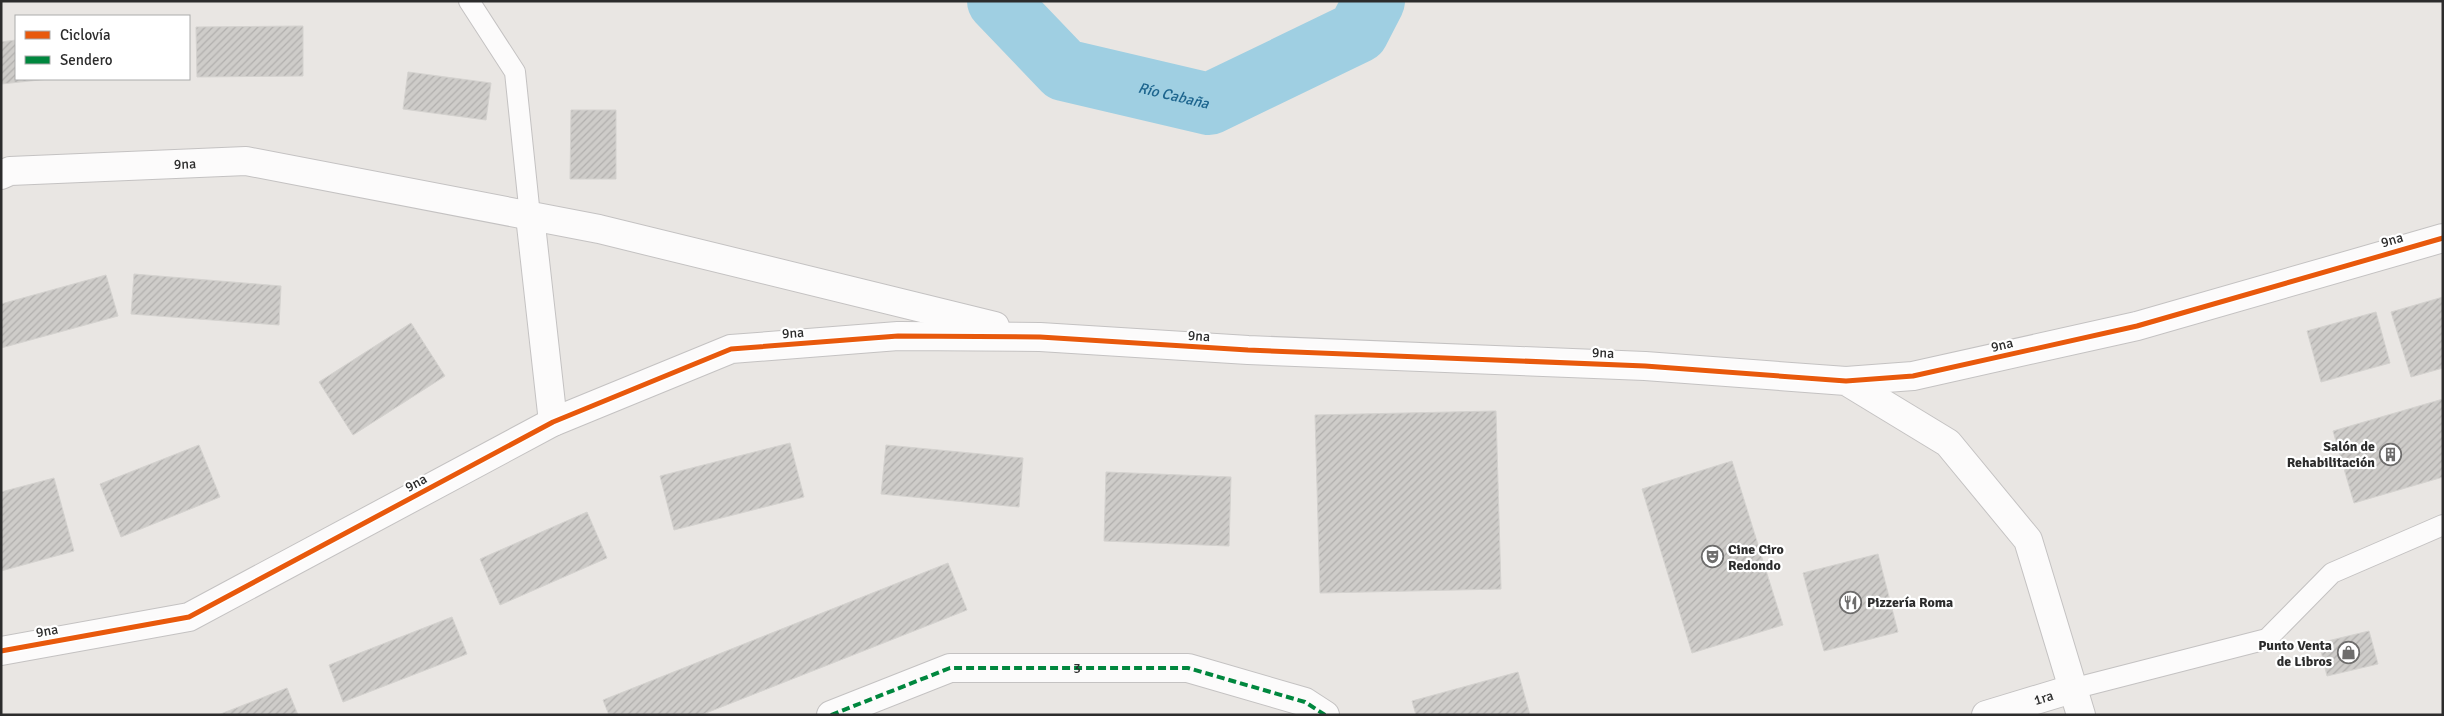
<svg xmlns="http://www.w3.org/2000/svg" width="2444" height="716" font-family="Signika,sans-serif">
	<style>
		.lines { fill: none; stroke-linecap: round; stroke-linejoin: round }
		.river { stroke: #9fcfe2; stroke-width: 62 }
		.building { fill: url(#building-hatch); stroke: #d4d2cf }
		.service-casing { stroke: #c4c2c2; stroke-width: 22 }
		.minor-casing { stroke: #c4c2c2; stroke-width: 30 }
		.tertiary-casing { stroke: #c4c2c2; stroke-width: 30 }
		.service { stroke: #fcfbfb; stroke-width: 20 }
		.minor { stroke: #fcfbfb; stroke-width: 28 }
		.tertiary { stroke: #fcfbfb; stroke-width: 28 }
		.quiet { stroke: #00873e; stroke-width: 4; stroke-dasharray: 8 4; stroke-linecap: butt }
		.cycleway-casing { stroke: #fff; stroke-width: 8 }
		.cycleway { stroke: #e8590c; stroke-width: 5 }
		.labels { text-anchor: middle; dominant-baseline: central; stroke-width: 4.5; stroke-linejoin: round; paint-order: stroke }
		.street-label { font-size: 14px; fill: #2c2c2c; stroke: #fff }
		.poi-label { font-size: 14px; font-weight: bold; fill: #2c2c2c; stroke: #fff; text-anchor: end }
		.water-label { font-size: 15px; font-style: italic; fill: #1d658e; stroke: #fff }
	</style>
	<defs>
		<pattern id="building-hatch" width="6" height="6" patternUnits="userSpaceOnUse" patternTransform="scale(1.25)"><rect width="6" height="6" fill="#ceccc9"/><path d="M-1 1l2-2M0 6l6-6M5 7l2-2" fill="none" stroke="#b1afad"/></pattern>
	</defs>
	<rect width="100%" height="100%" fill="#e9e6e3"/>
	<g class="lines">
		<path class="river" id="s1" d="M998,1L1064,70L1209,104L1358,32L1374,1"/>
	</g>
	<g class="building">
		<path d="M303,26V76L197,77L196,27Z"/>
		<path d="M16,40V79H49L1,84V42Z"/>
		<path d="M408,72L491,83L486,120L403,109Z"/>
		<path d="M571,110H616V179H570Z"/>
		<path d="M134,274L281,286L279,325L131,314Z"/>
		<path d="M106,275L118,316L1,348V304Z"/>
		<path d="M2443,297V368L2411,377L2391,312Z"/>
		<path d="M2376,312L2390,363L2321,382L2307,331Z"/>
		<path d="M411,323L445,376L353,435L319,382Z"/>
		<path d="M2443,399V477L2354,503L2333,431Z"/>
		<path d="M1496,411L1501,589L1320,593L1315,415Z"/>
		<path d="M790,443L804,497L674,530L660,476Z"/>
		<path d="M199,445L220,497L121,537L100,484Z"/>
		<path d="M886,445L1023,458L1019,507L881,494Z"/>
		<path d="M1732,461L1783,625L1692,653L1642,489Z"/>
		<path d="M1106,472L1231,477L1229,546L1104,541Z"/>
		<path d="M54,478L74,551L1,571V492Z"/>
		<path d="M587,512L607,558L500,605L480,559Z"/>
		<path d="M1878,554L1898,632L1824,651L1803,573Z"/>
		<path d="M948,563L967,610L701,715H609L603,700Z"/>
		<path d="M452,617L467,654L343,702L329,665Z"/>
		<path d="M2369,631L2378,664L2327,676L2319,643Z"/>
		<path d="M1518,672L1530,715H1416L1412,701Z"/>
		<path d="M287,688L298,715H218Z"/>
	</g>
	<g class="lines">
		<defs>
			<g id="service">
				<path d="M469,1L515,72L530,216"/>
				<path d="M2072,689L2267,639L2332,573L2443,525"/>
			</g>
			<g id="minor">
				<path d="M530,216L553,422"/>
				<path d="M1846,381L1913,376L2137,326L2443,238"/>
				<path id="s2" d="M831,715L950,668H1188L1305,702L1325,715"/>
				<path id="s3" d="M1986,715L2072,689"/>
			</g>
			<g id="tertiary">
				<path id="s4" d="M1,175L10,171L246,161L599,229L995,326"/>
				<path d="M1,651L189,617L553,422L731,349L898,336L1040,337L1248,350L1645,366L1846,381L1948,443L2028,540L2081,715"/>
			</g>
		</defs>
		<use href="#service" class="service-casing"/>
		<use href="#minor" class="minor-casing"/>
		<use href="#tertiary" class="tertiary-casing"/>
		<use href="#service" class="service"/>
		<use href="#minor" class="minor"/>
		<use href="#tertiary" class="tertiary"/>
		<path class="quiet" d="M831,715L950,668H1188L1305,702L1325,715"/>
		<defs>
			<path id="cycleway" d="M1,651L189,617L553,422L731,349L898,336L1040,337L1248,350L1645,366L1846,381L1913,376L2137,326L2443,238"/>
		</defs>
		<use href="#cycleway" class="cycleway-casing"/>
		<use href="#cycleway" class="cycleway"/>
	</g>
	<defs>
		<symbol id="building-ring" viewBox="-11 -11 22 22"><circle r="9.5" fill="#fff" stroke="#6e6d6c" stroke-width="1.5"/><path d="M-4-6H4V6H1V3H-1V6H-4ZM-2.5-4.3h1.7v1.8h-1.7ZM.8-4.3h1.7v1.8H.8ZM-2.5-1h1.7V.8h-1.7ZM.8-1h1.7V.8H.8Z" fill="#6e6d6c"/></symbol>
		<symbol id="theatre-ring" viewBox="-11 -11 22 22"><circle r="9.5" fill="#fff" stroke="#6e6d6c" stroke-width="1.5"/><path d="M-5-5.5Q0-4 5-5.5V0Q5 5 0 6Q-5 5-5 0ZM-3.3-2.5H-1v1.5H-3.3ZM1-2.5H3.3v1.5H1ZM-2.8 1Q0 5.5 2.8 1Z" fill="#6e6d6c"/></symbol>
		<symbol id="restaurant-ring" viewBox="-11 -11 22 22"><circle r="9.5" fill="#fff" stroke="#6e6d6c" stroke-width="1.5"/><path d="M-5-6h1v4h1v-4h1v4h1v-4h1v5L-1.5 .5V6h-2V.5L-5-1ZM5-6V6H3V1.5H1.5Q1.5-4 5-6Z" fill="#6e6d6c"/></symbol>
		<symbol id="shop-ring" viewBox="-11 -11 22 22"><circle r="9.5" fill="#fff" stroke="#6e6d6c" stroke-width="1.5"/><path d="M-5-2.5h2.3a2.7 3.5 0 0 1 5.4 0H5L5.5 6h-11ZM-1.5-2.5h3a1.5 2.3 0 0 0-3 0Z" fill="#6e6d6c"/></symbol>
	</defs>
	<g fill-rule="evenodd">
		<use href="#building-ring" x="2378" y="442" width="25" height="25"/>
		<use href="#theatre-ring" x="1700" y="544" width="25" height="25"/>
		<use href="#restaurant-ring" x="1838" y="590" width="25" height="25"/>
		<use href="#shop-ring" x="2336" y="640" width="25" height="25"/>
	</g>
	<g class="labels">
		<g class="street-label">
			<text stroke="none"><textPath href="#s4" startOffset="185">9na</textPath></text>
			<text transform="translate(2392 240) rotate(-16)">9na</text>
			<text transform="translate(793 333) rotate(-4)">9na</text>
			<text transform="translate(1199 336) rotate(4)">9na</text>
			<text transform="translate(2002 345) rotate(-13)">9na</text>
			<text transform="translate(1603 353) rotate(2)">9na</text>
			<text transform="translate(416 483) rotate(-28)">9na</text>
			<text transform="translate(47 631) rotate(-10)">9na</text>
			<text stroke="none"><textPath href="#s2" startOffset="255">3</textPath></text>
			<text stroke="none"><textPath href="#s3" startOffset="60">1ra</textPath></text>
		</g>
		<g class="poi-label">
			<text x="2375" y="446">Salón de<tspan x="2375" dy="16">Rehabilitación</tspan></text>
			<text x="1728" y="549" text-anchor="start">Cine Ciro<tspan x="1728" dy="16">Redondo</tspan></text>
			<text x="1867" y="602" text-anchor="start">Pizzería Roma</text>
			<text x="2332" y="645">Punto Venta<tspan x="2332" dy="16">de Libros</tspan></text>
		</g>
		<g class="water-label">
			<text stroke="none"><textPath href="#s1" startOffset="208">Río Cabaña</textPath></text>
		</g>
	</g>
	<rect width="2444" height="716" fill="none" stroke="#2c2c2c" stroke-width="5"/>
	<rect x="15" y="15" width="175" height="65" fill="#ffffff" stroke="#ababab"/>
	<rect x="25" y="31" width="25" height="8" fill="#e8590c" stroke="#ababab"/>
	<text x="60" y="40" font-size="15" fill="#2c2c2c">Ciclovía</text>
	<rect x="25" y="56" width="25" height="8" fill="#00873e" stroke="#ababab"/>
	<text x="60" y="65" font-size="15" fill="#2c2c2c">Sendero</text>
</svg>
